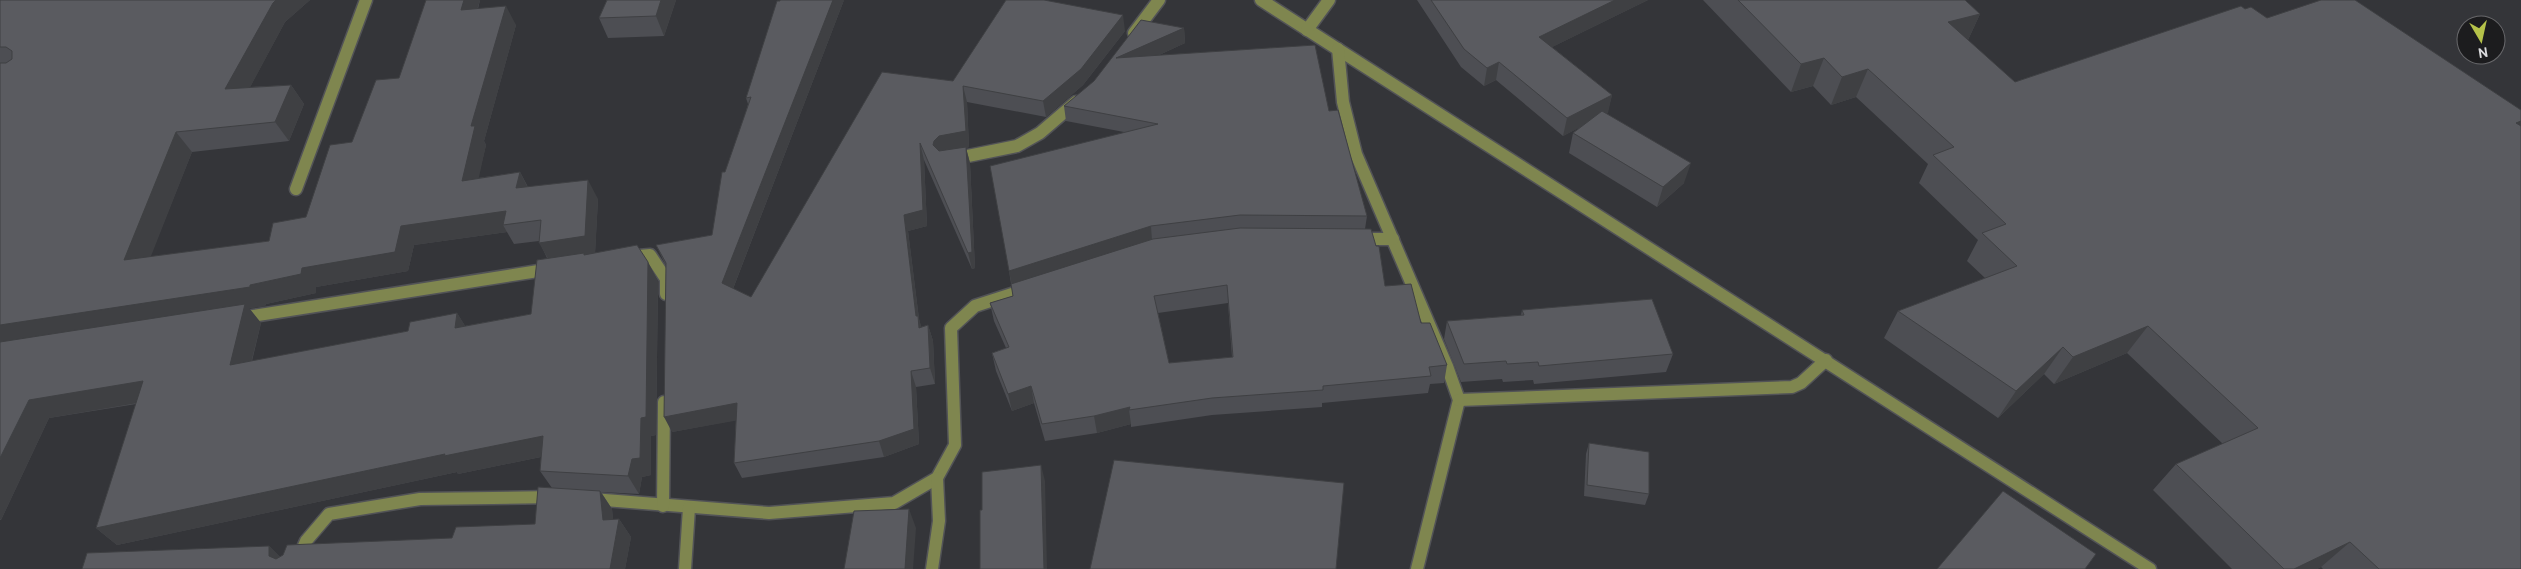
<svg xmlns="http://www.w3.org/2000/svg" width="2521" height="569" font-family="Overpass,sans-serif">
	<style>
		.lines { fill: none; stroke-linecap: round; stroke-linejoin: round }
		.minor-casing { stroke: #525357; stroke-width: 15 }
		.minor { stroke: #7f864f; stroke-width: 12 }
		.wall { fill: #4d4e53; fill-rule: evenodd }
		.shaded-wall { fill: #3f4043 }
		.building { fill: #5a5b60; stroke: #3f4043; fill-rule: evenodd }
	</style>
	<rect width="100%" height="100%" fill="#343539"/>
	<g class="lines">
		<defs>
			<g id="minor">
				<path d="M1261,0L2150,569"/>
				<path d="M1307,30L1329,0"/>
				<path d="M1134,33L1159,0"/>
				<path d="M1338,49L1343,102L1356,154L1447,366L1459,400L1417,569"/>
				<path d="M953,159L1017,146L1040,133L1076,102"/>
				<path d="M296,189L366,0"/>
				<path d="M1358,239H1393"/>
				<path d="M627,257L650,255L666,279V294"/>
				<path d="M240,318L551,269"/>
				<path d="M1459,400L1792,387L1801,383L1826,360"/>
				<path d="M592,499L769,513L894,503L937,478L955,445L951,328L975,306L1027,289"/>
				<path d="M663,506L664,402"/>
				<path d="M294,569L306,541L329,514L420,499L554,497"/>
				<path d="M685,569L689,508"/>
				<path d="M932,569L939,521L937,478"/>
			</g>
		</defs>
		<use href="#minor" class="minor-casing"/>
		<use href="#minor" class="minor"/>
	</g>
	<g class="wall">
		<path d="M0,0H310L285,22L250,87L291,85L304,104L289,141L192,152L150,257L269,241L306,217L352,142L399,78L480,0L478,9L516,25L484,141L486,145L478,178L520,172L528,187L598,199L595,253L658,281L656,435L651,436V475L642,477L639,494L601,492L612,509L613,520L619,519L631,537L625,569H82L269,546L280,557L452,538L535,524L552,488L540,471L541,457L458,474L457,472L117,545L96,528L136,404L49,418L1,520H0ZM507,232L514,244L539,241L547,258L531,314L465,326L457,313L408,331L252,361L261,323L249,308L265,306L266,304L316,293V287L408,271L414,245Z"/>
		<path d="M607,0H676L664,36L608,38L599,18Z"/>
		<path d="M844,0L733,289L751,297L953,81L1125,31L1083,85L1046,117L967,102L969,147L966,148L970,163L975,268L972,269L924,160L927,226L908,231L919,319L921,327L928,325L933,341L935,384L916,387L919,444L884,457L742,478L734,463L736,420L672,432L666,266L656,245L712,235L748,104L746,98Z"/>
		<path d="M1417,0H1648L1552,47L1612,95L1607,114L1684,183L1657,207L1569,153L1573,133L1580,127L1563,136L1496,80L1484,86L1461,67Z"/>
		<path d="M1703,0H1965L1980,14L1968,40L2521,569H2323L2321,567L2317,569H2232L2153,490L2176,464L2223,444L2127,353L2054,384L2044,374L1998,418L1884,338L1898,311L1985,278L1967,261L1978,240L1919,183L1928,164L1856,97L1831,105L1813,86L1791,92Z"/>
		<path d="M1184,28L1185,43L1157,56L1329,111L1367,216L1365,229L1385,286L1421,323L1447,365L1444,383L1430,384L1428,393L1322,403V407L1212,415L1131,427V424L1097,433L1045,441L1034,403L1012,411L996,371L992,353L1006,348L994,321L990,303L1013,296L1009,271L1124,132L1066,121L1064,106ZM1228,303L1232,357L1169,363L1158,313Z"/>
		<path d="M1522,310L1673,354L1666,372L1534,384L1533,380L1503,382L1502,379L1461,382L1444,339L1447,321L1521,315Z"/>
		<path d="M1589,443L1649,494L1645,505L1584,496L1586,454Z"/>
	</g>
	<g class="shaded-wall">
		<path d="M276,0H310L285,22L239,108L225,89L273,3Z"/>
		<path d="M464,0H480L471,30L461,10Z"/>
		<path d="M661,0H676L664,36L656,16Z"/>
		<path d="M833,0H844L729,299L722,283Z"/>
		<path d="M1615,0H1648L1536,55L1539,37Z"/>
		<path d="M506,6L516,25L484,141L486,145L474,200L462,181L471,126Z"/>
		<path d="M1980,14L1967,42L1948,22Z"/>
		<path d="M1123,15L1125,31L1083,85L1046,117L1043,101Z"/>
		<path d="M1184,28L1185,43L1118,74L1116,58Z"/>
		<path d="M1824,58L1813,86L1791,92L1801,64Z"/>
		<path d="M1499,62L1496,80L1484,86L1487,68Z"/>
		<path d="M1868,69L1856,97L1831,105L1842,77Z"/>
		<path d="M291,85L304,104L289,141L275,122Z"/>
		<path d="M963,86L967,102L969,147L966,148L970,163L975,268L972,269L968,253L933,145L934,141Z"/>
		<path d="M1612,95L1608,113L1563,136L1567,118Z"/>
		<path d="M2521,121V128L2516,123Z"/>
		<path d="M176,132L192,152L142,279L124,260Z"/>
		<path d="M920,143L924,160L927,226L908,231L919,319L923,332V344L916,316L904,215Z"/>
		<path d="M1691,163L1684,183L1657,207L1663,187Z"/>
		<path d="M520,172L530,192L516,188Z"/>
		<path d="M588,180L598,199L595,255L550,262L539,243Z"/>
		<path d="M506,211L503,225L507,232L414,245L408,271L316,287V293L266,304L265,306L249,308L261,323L246,383L0,347V325L250,285L302,268L401,226Z"/>
		<path d="M1151,226L1152,241L1012,286L1009,271Z"/>
		<path d="M648,262L658,281L656,435L651,436V475L642,477L639,494L628,476Z"/>
		<path d="M457,313L469,332L455,328Z"/>
		<path d="M928,325L933,341L935,384L930,368Z"/>
		<path d="M2148,326L2127,353L2054,384L2073,357Z"/>
		<path d="M2063,347L2044,374L1998,418L2016,391Z"/>
		<path d="M911,371L916,387L919,444L884,457L879,441Z"/>
		<path d="M143,381L161,399L49,418L1,520L0,519V458L29,400Z"/>
		<path d="M1031,386L1034,403L1012,411L1008,394Z"/>
		<path d="M737,403L745,419L672,432L664,417Z"/>
		<path d="M1130,407L1129,410L1131,424L1097,433L1094,416Z"/>
		<path d="M543,436L555,454L458,474L457,472L117,545L96,528L445,454Z"/>
		<path d="M1041,465L1045,481L1047,569H1044Z"/>
		<path d="M600,491L612,509L615,538L603,520Z"/>
		<path d="M909,509L916,528L913,569H905Z"/>
		<path d="M619,519L631,537L625,569H610Z"/>
		<path d="M2350,542L2321,567L2317,569H2294Z"/>
		<path d="M269,546L287,564V569L269,556Z"/>
	</g>
	<g class="building">
		<path d="M0,0H276L273,3L225,89L291,85L275,122L176,132L124,260L269,241L273,223L306,217L330,145L352,142L376,80L399,78L426,0H464L461,10L506,6L471,126H475L462,181L520,172L516,188L588,180L585,236L539,243L541,220L503,225L506,211L401,226L395,252L302,268L301,274L250,285V287L0,325V63H6L12,59V51L6,47H0Z"/>
		<path d="M607,0H661L656,16L599,18Z"/>
		<path d="M780,0H833L722,283L751,297L882,72L953,81L1006,0H1044L1123,15L1081,69L1043,101L963,86L966,131L939,136L934,141L933,145L939,151L966,147L972,252L968,253L920,143L923,210L904,215L916,316H918L919,328L928,325L930,368L911,371L914,429L879,441L734,463L737,403L664,417L666,263L656,245L712,235L722,172H725L751,97L746,98L777,1H780Z"/>
		<path d="M1431,0H1615L1539,37L1612,95L1567,118L1499,62L1487,68L1464,49Z"/>
		<path d="M1738,0H1965L1980,14L1948,22L2015,82L2241,6L2245,9L2251,7L2267,18L2321,0H2355L2521,110V121L2516,123L2521,126V569H2379L2350,542L2294,569H2284L2176,464L2258,428L2148,326L2073,357L2063,347L2016,391L1898,311L2017,266L1982,233L2006,224L1933,155L1954,147L1868,69L1842,77L1824,58L1801,64Z"/>
		<path d="M1141,20L1184,28L1116,58L1315,45L1329,111L1338,110L1367,216L1240,215L1151,226L1009,271L990,166L1158,124L1064,106L1094,81Z"/>
		<path d="M1602,111L1691,163L1663,187L1573,133Z"/>
		<path d="M1240,228L1371,229L1376,246H1379L1385,286L1411,284L1421,323H1430L1447,365L1429,367L1431,376L1323,386V390L1212,398L1129,410L1130,407L1094,416L1042,424L1031,386L1008,394L992,353L1009,347L990,303L1013,296L1011,284L1153,239ZM1227,285L1233,357L1169,363L1154,296Z"/>
		<path d="M637,245L648,262L646,417L641,418L640,458L632,459L628,476L540,471L543,436L444,456L445,454L96,528L143,381L29,400L0,458V342L245,304L230,365L408,331L410,322L457,313L455,328L531,314L537,260L584,253V255Z"/>
		<path d="M1652,299L1673,354L1539,366L1538,362L1507,364L1506,361L1464,364L1447,321L1524,315L1522,310Z"/>
		<path d="M1589,443L1649,452V494L1587,485Z"/>
		<path d="M1114,460L1344,483L1336,569H1090Z"/>
		<path d="M1041,465L1044,569H980V510H982V472Z"/>
		<path d="M538,487L600,491L603,520L619,519L610,569H82L87,553L269,546V556L276,559L283,555L287,545L452,538L456,527L535,524Z"/>
		<path d="M2003,491L2096,554L2085,569H1937Z"/>
		<path d="M909,509L905,569H844L854,511Z"/>
	</g>
	<g transform="translate(2481 40) rotate(171)"><circle r="24" fill="#1c1c1e" stroke="#68686b"/>
	<path d="M0-4L9 19L0 12L-9 19Z" fill="#b5c249"/>
	<text y="-8" font-size="14" font-weight="bold" text-anchor="middle" fill="#dbdbde">N</text>
	</g>
</svg>
